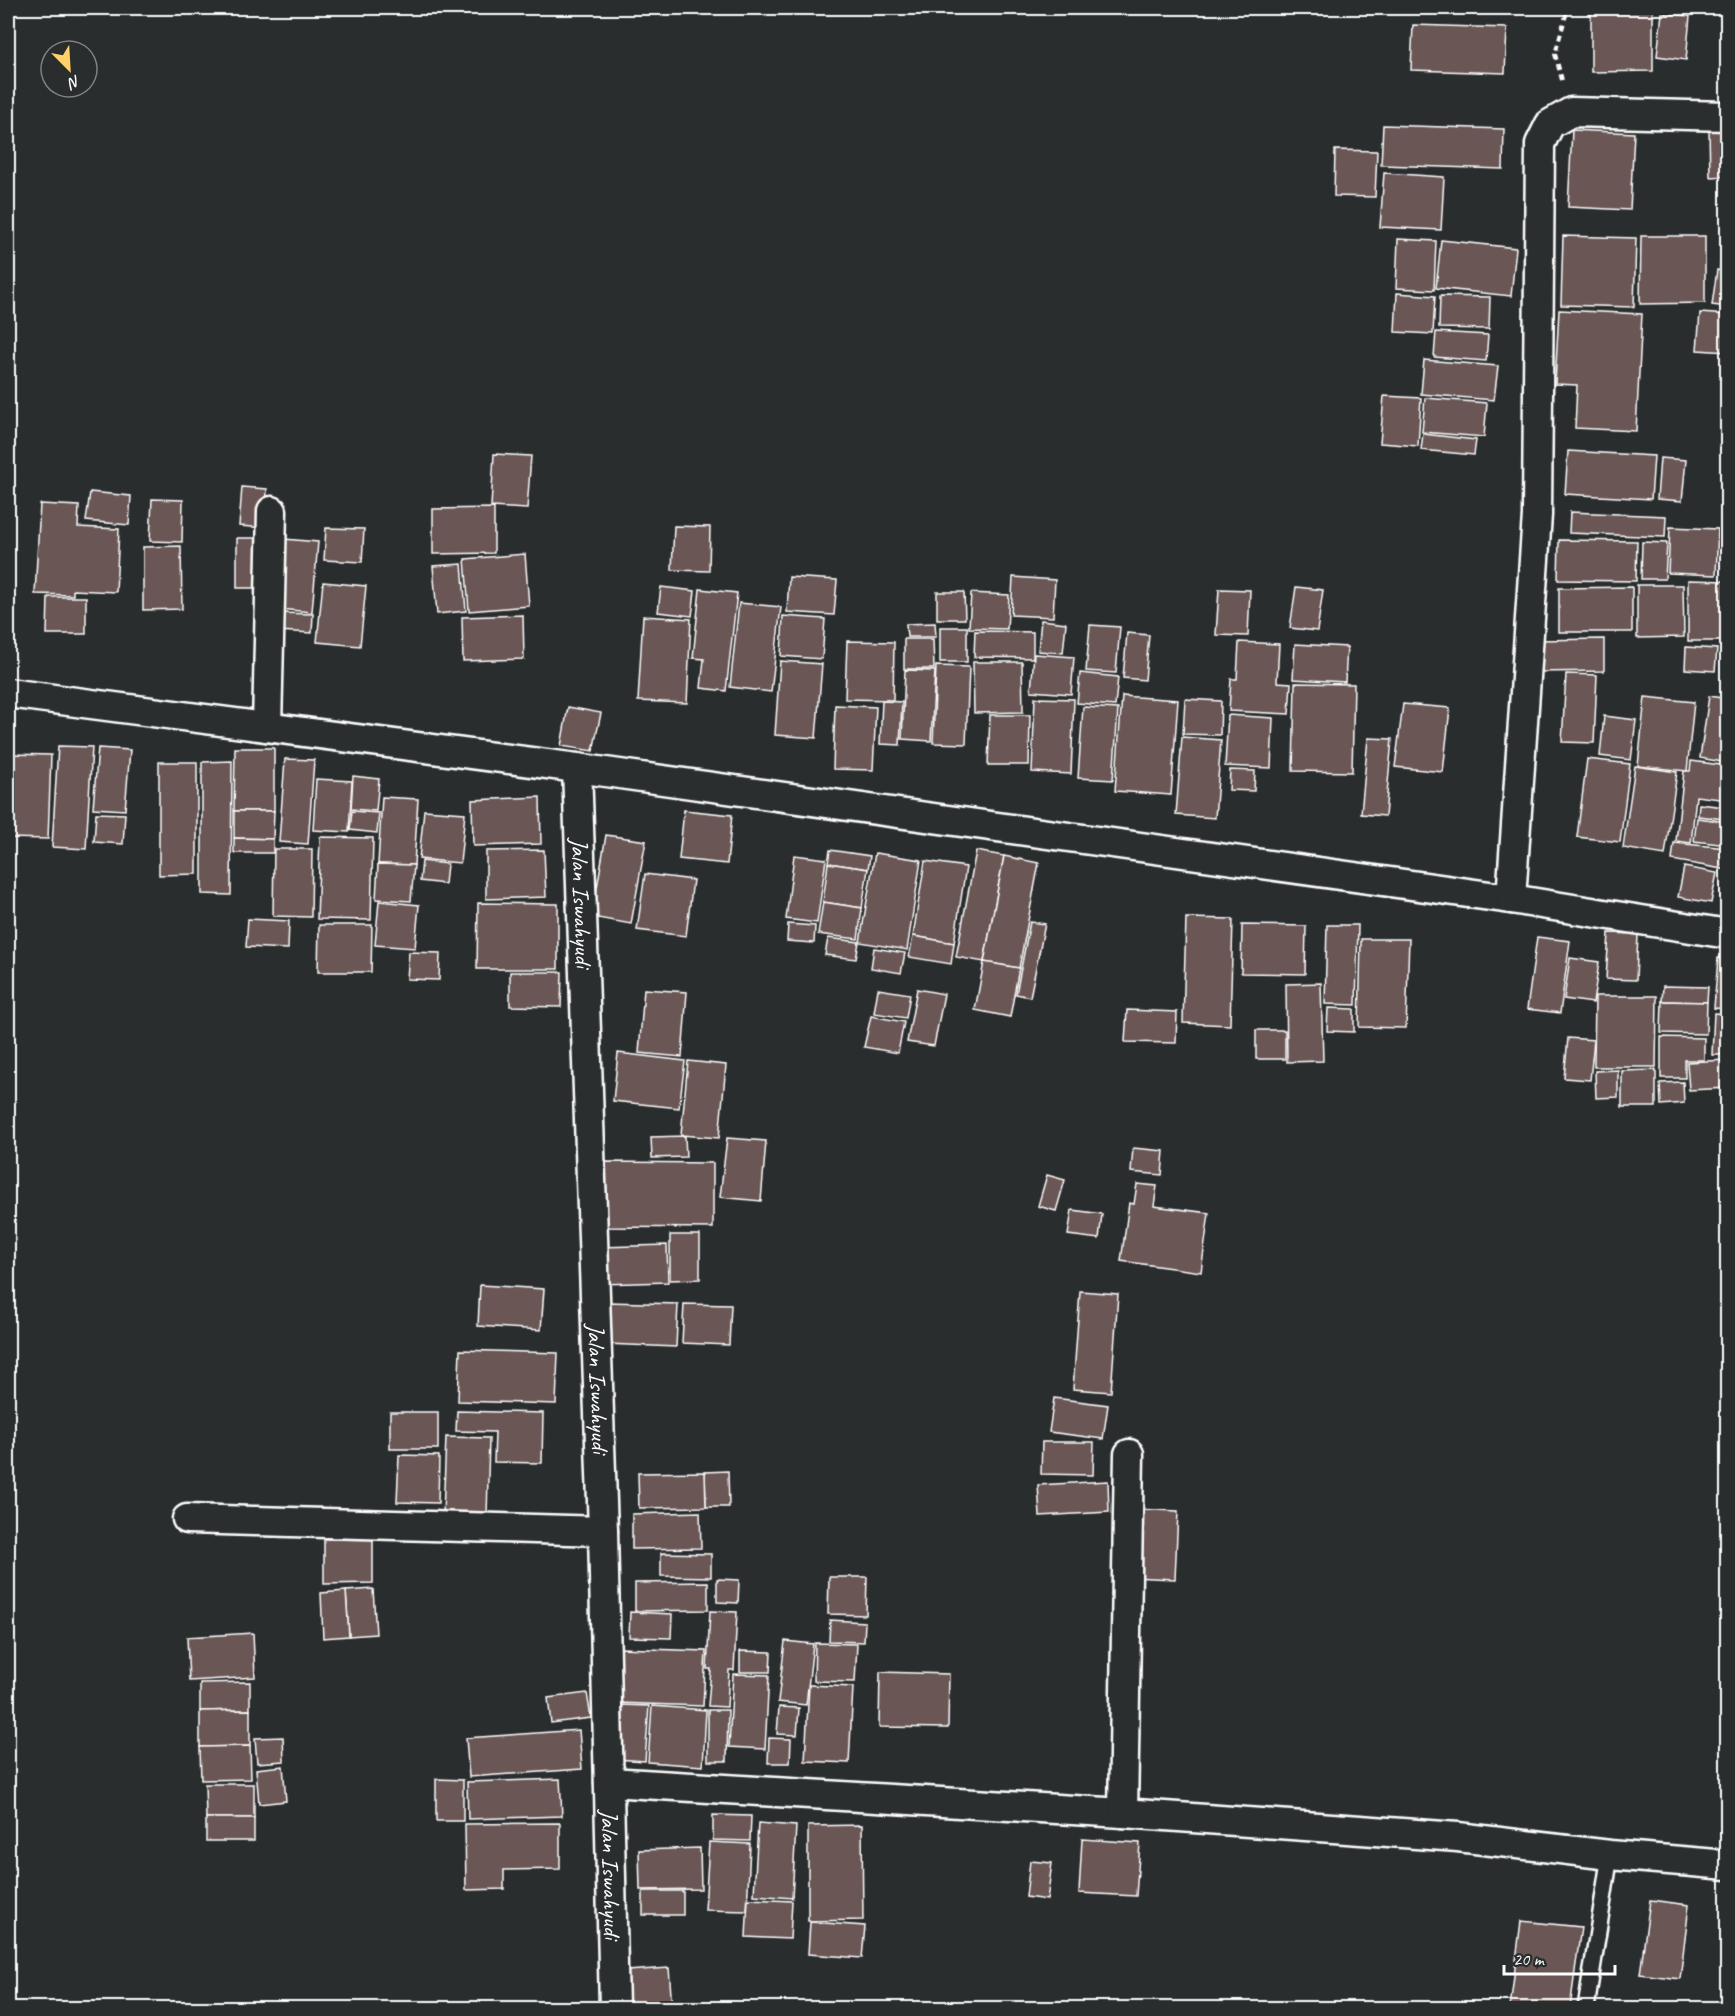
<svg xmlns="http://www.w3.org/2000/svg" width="1735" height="2016" font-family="Caveat,sans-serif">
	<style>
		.building { fill: #6a5755; stroke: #fff; stroke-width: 1.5 }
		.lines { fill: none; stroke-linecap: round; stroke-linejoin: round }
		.service-casing { stroke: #fff; stroke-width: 20 }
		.minor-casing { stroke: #fff; stroke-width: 33 }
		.path { stroke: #fff; stroke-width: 4; stroke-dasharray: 6 4.5; stroke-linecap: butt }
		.service { stroke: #2a2d2e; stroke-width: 15 }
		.minor { stroke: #2a2d2e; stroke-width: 28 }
		.labels { text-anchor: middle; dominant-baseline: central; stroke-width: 5; stroke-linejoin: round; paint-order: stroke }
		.street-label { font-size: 24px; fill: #fff; stroke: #2a2d2e }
	</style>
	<rect width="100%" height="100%" fill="#2a2d2e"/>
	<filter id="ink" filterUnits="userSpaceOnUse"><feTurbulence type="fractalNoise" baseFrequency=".0167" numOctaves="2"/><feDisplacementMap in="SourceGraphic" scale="12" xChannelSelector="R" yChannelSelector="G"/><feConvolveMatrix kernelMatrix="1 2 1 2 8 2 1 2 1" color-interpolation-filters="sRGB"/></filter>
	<g filter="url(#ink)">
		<g class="building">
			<path d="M1591,8H1653V71L1591,72Z"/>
			<path d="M1662,13L1690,16L1686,60L1657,56Z"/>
			<path d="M1413,25L1507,28L1505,73L1411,70Z"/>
			<path d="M1383,125L1504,129L1503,169L1381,165Z"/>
			<path d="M1572,130L1634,133L1630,210L1568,207Z"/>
			<path d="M1709,131H1728V176L1710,177Z"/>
			<path d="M1335,150L1377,151L1375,197L1334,196Z"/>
			<path d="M1384,173L1444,177L1441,230L1380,227Z"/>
			<path d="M1727,193H1728V270L1720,269Z"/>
			<path d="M1563,236L1636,238L1634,307L1561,305Z"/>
			<path d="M1641,236H1705V303L1640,304Z"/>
			<path d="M1398,239L1436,241L1434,290L1396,288Z"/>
			<path d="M1441,240L1516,248L1511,296L1436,288Z"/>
			<path d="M1717,270L1728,272V307L1712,305Z"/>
			<path d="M1397,293L1435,296L1433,334L1395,332Z"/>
			<path d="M1440,296L1490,297L1489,329L1439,328Z"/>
			<path d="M1559,310L1642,314L1636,431L1575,428L1577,385L1555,384Z"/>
			<path d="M1700,313L1728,315V352L1697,350Z"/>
			<path d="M1436,332L1488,335L1486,361L1434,357Z"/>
			<path d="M1424,360L1498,366L1494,400L1421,394Z"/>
			<path d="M1384,396L1421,398L1418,446L1380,443Z"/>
			<path d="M1425,398L1487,403L1484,437L1422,432Z"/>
			<path d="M1423,434L1476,440L1474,455L1421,450Z"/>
			<path d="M1568,451L1654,456L1651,499L1565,494Z"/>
			<path d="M494,454L531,456L527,509L491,507Z"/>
			<path d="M1660,458L1686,460L1682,501L1657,499Z"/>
			<path d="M242,487L267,489L265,528L239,526Z"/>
			<path d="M90,492L131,496L129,525L86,521Z"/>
			<path d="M152,499L183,500L182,542L150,541Z"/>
			<path d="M40,504L79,506L78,527L119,529L116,592L73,590V595L35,594Z"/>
			<path d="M494,508V553L433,554V509Z"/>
			<path d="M1570,512L1666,516L1665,537L1569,533Z"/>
			<path d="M674,526L710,527L709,571L672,570Z"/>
			<path d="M1670,527L1718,529L1716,575L1668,573Z"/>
			<path d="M326,528L364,529L362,562L324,560Z"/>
			<rect x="237" y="538" width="27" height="50"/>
			<path d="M284,539L318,542L312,612L278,609Z"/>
			<path d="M1559,540L1637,541L1636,581L1558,580Z"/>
			<path d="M1642,542L1667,543L1665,579H1641Z"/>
			<path d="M181,546L182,609L143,610V547Z"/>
			<path d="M525,554L529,606L469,611L465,559Z"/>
			<path d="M462,564L466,611L437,614L433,566Z"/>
			<path d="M789,577L837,580L834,615L787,612Z"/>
			<path d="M1013,577L1055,580L1053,617L1011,615Z"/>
			<path d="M1688,580L1728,581V641H1688Z"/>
			<path d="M323,582L366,586L360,646L317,642Z"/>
			<path d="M1637,585H1683L1684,637L1637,638Z"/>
			<path d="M661,587L695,591L692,616L658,612Z"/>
			<path d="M1296,587L1323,590L1317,631L1290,628Z"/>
			<path d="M1632,587V632H1559V588Z"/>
			<path d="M700,589L737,593L726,691L701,688L704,659L693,658Z"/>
			<path d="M1219,589L1250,590L1248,636L1216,635Z"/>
			<path d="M937,592H964L965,619H937Z"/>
			<path d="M971,593L1009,595L1007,629L969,628Z"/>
			<path d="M48,597H86V634H47Z"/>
			<path d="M739,603L781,607L771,692L730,687Z"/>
			<path d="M278,613L313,614L312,633L278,631Z"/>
			<path d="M523,615L524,659L463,661L462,617Z"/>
			<path d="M643,616L691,619L687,703L638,701Z"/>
			<path d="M783,616L825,619L822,659L781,656Z"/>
			<path d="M1041,620L1066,623L1063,653L1038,651Z"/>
			<path d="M935,623L936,637H907L906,624Z"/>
			<path d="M1090,625L1120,627L1116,673L1086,671Z"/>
			<rect x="940" y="627" width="27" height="35"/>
			<path d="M975,631L1033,632V658L974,657Z"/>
			<path d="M1127,633L1149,635L1145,680L1123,678Z"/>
			<path d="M904,639H933L934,669H904Z"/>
			<path d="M1604,639V671L1537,672V640Z"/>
			<path d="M847,641L894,642L893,700L845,699Z"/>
			<path d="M1239,642L1279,644L1277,682L1291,683L1289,714L1229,711L1231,679H1237Z"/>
			<path d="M1295,644L1347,647L1345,682L1293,679Z"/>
			<path d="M1686,647L1717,649L1715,671L1685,669Z"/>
			<path d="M1034,654L1074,657L1071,694L1031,691Z"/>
			<path d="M780,661L822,664L816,738L775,735Z"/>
			<path d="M973,662H1022L1023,712L974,713Z"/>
			<path d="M936,666L969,667L966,744L933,743Z"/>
			<path d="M905,670L935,671L931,741L902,739Z"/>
			<path d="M1080,673L1118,677L1115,706L1077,703Z"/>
			<path d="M1566,674L1597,675L1594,743L1562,742Z"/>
			<path d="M1295,683L1354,684L1352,772L1293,771Z"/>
			<path d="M1122,696L1178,700L1171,795L1115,791Z"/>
			<path d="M1709,696L1728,699V763L1700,758Z"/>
			<path d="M1645,697L1694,702L1687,771L1638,766Z"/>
			<path d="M1035,698L1074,699L1071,774L1032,772Z"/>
			<path d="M1185,699L1221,701L1220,735L1183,734Z"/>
			<path d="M882,701L902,702L900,745L880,744Z"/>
			<path d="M1403,704L1450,708L1443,772L1395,767Z"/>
			<path d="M835,705L876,707L873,770L833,769Z"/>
			<path d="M568,707L601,713L593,751L561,746Z"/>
			<path d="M1083,707L1118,709L1113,780L1078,778Z"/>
			<path d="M990,715H1030L1029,765H988Z"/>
			<path d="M1228,715L1273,718L1271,768L1225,766Z"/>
			<path d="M1604,716L1636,720L1631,760L1600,756Z"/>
			<path d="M1182,737L1221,740L1215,818L1176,815Z"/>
			<path d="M1368,738L1392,739L1385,816L1361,814Z"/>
			<path d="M58,746L92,747L86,849L52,847Z"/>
			<path d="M98,748L130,750L125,810L93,808Z"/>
			<path d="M235,748H274V811H234Z"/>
			<path d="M8,754L51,755L48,839L8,838Z"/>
			<path d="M285,759L314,760L308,844L279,842Z"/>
			<path d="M1587,759L1630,764L1620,842L1577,837Z"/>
			<path d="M232,761L231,895L202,894V762Z"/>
			<path d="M1691,761L1728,766V800L1696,796L1691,843L1676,841L1684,771H1690Z"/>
			<path d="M159,762H197V874L159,875Z"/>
			<path d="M1635,766L1677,772L1665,855L1623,848Z"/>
			<path d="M1230,770L1255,771L1254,791L1229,790Z"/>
			<path d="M353,776L379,779L376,811L351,809Z"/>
			<path d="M316,779L352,781L349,832L313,830Z"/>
			<path d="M382,797L418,799L414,865L378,864Z"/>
			<path d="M540,797L541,844L473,846L472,800Z"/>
			<path d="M1699,804L1725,807L1724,819L1698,816Z"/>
			<path d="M424,810L465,813L460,863L419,859Z"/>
			<path d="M684,810L732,815L727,864L679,859Z"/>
			<path d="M234,811H274L273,839L234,838Z"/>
			<path d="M352,811L379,813L377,833L350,830Z"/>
			<path d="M96,813L125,814L123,844L94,842Z"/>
			<path d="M1697,818L1728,822V845L1694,841Z"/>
			<path d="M606,835L646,841L631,924L592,917Z"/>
			<path d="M320,837L373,838L371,920L317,919Z"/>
			<path d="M234,838L273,839V853H234Z"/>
			<path d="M1674,843L1728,848V870L1672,860Z"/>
			<path d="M274,849H312L311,917L273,916Z"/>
			<path d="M544,850L546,897L486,899V851Z"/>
			<path d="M830,850L870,856L868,869L828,863Z"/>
			<path d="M976,851L1004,856L984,962L956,957Z"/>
			<path d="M875,853L921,860L907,950L860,942Z"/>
			<path d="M794,855L826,859L817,923L786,919Z"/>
			<path d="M1004,856L1039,863L1019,968L984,962Z"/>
			<path d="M422,861L447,864L445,884L420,881Z"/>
			<path d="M925,861L966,867L954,943L913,936Z"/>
			<path d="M828,863L868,869L862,908L823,902Z"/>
			<path d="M378,864L414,865L411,901L376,899Z"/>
			<path d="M1684,867L1717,873L1711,903L1678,897Z"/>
			<path d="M645,874L693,880L686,936L637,930Z"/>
			<path d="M379,901L419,905L415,948L375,945Z"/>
			<path d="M823,902L862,908L858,939L818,934Z"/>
			<path d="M478,903L558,904V969H477Z"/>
			<path d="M1186,918L1233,919L1230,1025L1183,1023Z"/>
			<path d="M248,919L289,921L288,949L246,947Z"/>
			<path d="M1030,922L1045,924L1030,997L1016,994Z"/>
			<path d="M788,924L815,926L814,943L787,941Z"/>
			<path d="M319,925H372L371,972H318Z"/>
			<path d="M1242,925L1306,926L1305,974L1241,973Z"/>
			<path d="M1327,925H1358L1356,1005L1325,1004Z"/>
			<path d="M1609,933L1638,934L1636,980L1606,979Z"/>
			<path d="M913,936L954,943L951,964L909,957Z"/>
			<path d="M1537,937L1570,941L1560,1013L1527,1009Z"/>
			<path d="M828,938L859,942L856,959L825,955Z"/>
			<path d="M1361,939H1409L1406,1028L1359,1027Z"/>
			<path d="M874,948L905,953L901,973L871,968Z"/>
			<path d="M409,952L440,953L439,980L407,979Z"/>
			<path d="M1570,958L1599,962L1593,1003L1564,999Z"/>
			<path d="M1718,958H1728V1009L1714,1008Z"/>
			<path d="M984,962L1019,968L1010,1017L975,1010Z"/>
			<path d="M510,972H562L561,1007L510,1006Z"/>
			<path d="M1321,983L1323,1061L1287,1062L1286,984Z"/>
			<path d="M1663,986L1708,987L1707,1002L1662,1001Z"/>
			<path d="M644,989L687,992L682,1057L639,1053Z"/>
			<path d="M878,989L910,994L906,1018L874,1013Z"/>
			<path d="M917,989L944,994L934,1046L907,1042Z"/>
			<path d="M1595,996H1657L1656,1067H1594Z"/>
			<path d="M1662,1001L1707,1002L1706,1034L1661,1033Z"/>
			<path d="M1328,1008L1354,1009V1032L1327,1031Z"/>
			<path d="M1127,1010L1177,1012L1176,1043L1125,1042Z"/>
			<path d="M1714,1013L1728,1014V1055H1712Z"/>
			<path d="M871,1016L904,1022L898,1053L864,1047Z"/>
			<rect x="1256" y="1030" width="29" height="29"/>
			<path d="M1661,1037L1704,1038V1060H1685V1078H1661Z"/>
			<path d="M1568,1038L1594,1040L1590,1080L1564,1078Z"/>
			<path d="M618,1053L685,1061L679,1108L613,1101Z"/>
			<path d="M1728,1060V1088L1689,1090L1687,1062Z"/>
			<path d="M688,1061L726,1065L719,1138L681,1135Z"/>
			<path d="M1618,1070V1097L1596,1098L1595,1071Z"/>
			<path d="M1656,1070V1107H1622V1071Z"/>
			<path d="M1683,1082L1684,1103L1661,1105L1660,1083Z"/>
			<path d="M685,1136L686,1157L652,1158L651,1137Z"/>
			<path d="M727,1138L766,1141L761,1201L720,1197Z"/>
			<path d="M1133,1148L1164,1151L1162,1175L1131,1172Z"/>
			<path d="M605,1162L713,1163V1228L604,1227Z"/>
			<path d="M1047,1175L1065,1180L1056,1211L1038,1206Z"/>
			<path d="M1137,1184L1157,1186L1154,1206L1209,1213L1201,1272L1121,1261L1129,1203L1134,1204Z"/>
			<path d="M1072,1210L1102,1214L1099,1239L1068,1235Z"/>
			<path d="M670,1235H700V1279L670,1280Z"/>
			<path d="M667,1245L668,1282L602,1284L601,1247Z"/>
			<path d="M480,1285L544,1289L541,1330L478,1326Z"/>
			<path d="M1080,1291L1118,1294L1111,1392L1073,1389Z"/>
			<path d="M608,1302L678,1304L676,1347L606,1344Z"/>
			<path d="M684,1304L731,1305L729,1345L682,1343Z"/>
			<path d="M460,1350L558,1353L556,1404L458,1401Z"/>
			<path d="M1054,1398L1108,1405L1103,1439L1049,1432Z"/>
			<path d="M457,1411L543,1413L542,1463L494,1462L495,1432L456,1431Z"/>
			<rect x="390" y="1412" width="48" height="37"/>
			<path d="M446,1437L489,1438L487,1517L443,1516Z"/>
			<path d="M1042,1442H1094L1093,1475L1041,1474Z"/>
			<path d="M399,1455L439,1456L438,1503L397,1502Z"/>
			<path d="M728,1471L729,1507H706L705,1472Z"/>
			<path d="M705,1472L706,1507L639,1508L638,1473Z"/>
			<path d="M1108,1481L1109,1512L1040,1516L1038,1485Z"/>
			<path d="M1133,1509L1178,1511L1175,1579L1130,1577Z"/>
			<path d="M700,1512L701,1548L632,1549V1514Z"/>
			<path d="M324,1539H373V1583L324,1584Z"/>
			<path d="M661,1553L711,1554V1577L661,1576Z"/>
			<path d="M829,1577H867L866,1615L828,1614Z"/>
			<path d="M717,1579L739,1580L738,1603L717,1602Z"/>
			<path d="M708,1582V1610L635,1611V1583Z"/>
			<path d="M373,1589L376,1634L349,1636L346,1591Z"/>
			<path d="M346,1591L349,1636L323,1638L321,1593Z"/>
			<path d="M710,1611L737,1612L734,1670H729L727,1707L708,1706L711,1669H707Z"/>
			<path d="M630,1612L672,1614L671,1638L629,1637Z"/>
			<path d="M830,1620L865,1622L864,1642L829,1641Z"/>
			<path d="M253,1633L255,1677L189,1681L187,1637Z"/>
			<path d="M785,1641L813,1644L806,1705L778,1702Z"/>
			<path d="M815,1643L857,1644L855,1682L814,1681Z"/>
			<path d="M619,1648L706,1651L703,1706L617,1703Z"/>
			<path d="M740,1651L771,1652L770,1672H740Z"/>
			<path d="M880,1672L949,1674L948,1728L879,1727Z"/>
			<path d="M733,1674L769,1675L765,1749L729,1747Z"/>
			<path d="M250,1682V1710L200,1711V1683Z"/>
			<path d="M809,1685L853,1687L849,1763L805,1761Z"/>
			<path d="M587,1693L591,1718L551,1723L548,1698Z"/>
			<path d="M620,1705L649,1706L645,1761L616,1759Z"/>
			<path d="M652,1706L706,1710L703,1766L648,1762Z"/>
			<path d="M779,1707L799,1708L797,1735L777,1734Z"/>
			<path d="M250,1710V1746L200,1747V1711Z"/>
			<path d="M708,1710H728L727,1761H708Z"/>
			<path d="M579,1730L582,1769L469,1777L466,1738Z"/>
			<path d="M283,1737L284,1761L257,1763L255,1738Z"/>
			<path d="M769,1738L791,1739L790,1763H768Z"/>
			<path d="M250,1746L251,1779L201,1780L200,1747Z"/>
			<path d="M283,1766L286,1801L259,1804L256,1769Z"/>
			<path d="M436,1779L463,1780V1821H436Z"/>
			<path d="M560,1779L562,1816L468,1819L467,1782Z"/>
			<path d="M205,1784H254V1818H206Z"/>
			<path d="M713,1815L751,1816L750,1841L713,1840Z"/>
			<rect x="206" y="1818" width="48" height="23"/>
			<path d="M560,1823V1869L504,1870V1889L466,1890L465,1824Z"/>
			<path d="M758,1823L796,1826L792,1898L754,1895Z"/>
			<path d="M862,1825L863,1920L808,1921V1826Z"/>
			<path d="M1082,1839L1140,1843L1136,1896L1079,1893Z"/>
			<path d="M709,1842L750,1844L747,1911L705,1910Z"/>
			<path d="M700,1848L701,1889L640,1890L639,1850Z"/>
			<path d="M1030,1861L1052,1863L1047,1900L1026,1897Z"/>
			<rect x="643" y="1891" width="40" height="24"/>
			<path d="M748,1899L792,1901L790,1939L746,1937Z"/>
			<path d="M1650,1900L1689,1905L1680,1979L1640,1974Z"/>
			<path d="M1521,1921L1581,1927L1570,2008H1510Z"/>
			<path d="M810,1922L865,1926L862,1958L808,1954Z"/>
			<path d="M669,1968L672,2008H629L627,1971Z"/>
		</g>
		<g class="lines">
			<defs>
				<path id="service" d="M1586,2008L1610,1855"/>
				<g id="minor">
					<path d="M8,693L577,768L1511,899L1728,934"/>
					<path d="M267,727L272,511"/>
					<path id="s1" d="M577,768L603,1531L614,2008"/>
					<path d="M1511,899L1537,515L1540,144L1550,124L1571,112L1728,116"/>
					<path d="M187,1519L603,1531"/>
					<path d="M609,1782L1123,1813L1458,1837L1610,1855L1728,1865"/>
					<path d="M1123,1813L1129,1454"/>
				</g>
			</defs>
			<use href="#service" class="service-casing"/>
			<use href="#minor" class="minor-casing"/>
			<path class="path" d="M1562,80L1555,54L1568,8"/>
			<use href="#service" class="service"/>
			<use href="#minor" class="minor"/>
		</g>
	</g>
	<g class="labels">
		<g class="street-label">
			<text stroke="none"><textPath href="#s1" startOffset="135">Jalan Iswahyudi</textPath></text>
			<text stroke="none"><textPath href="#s1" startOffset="621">Jalan Iswahyudi</textPath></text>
			<text stroke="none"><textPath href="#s1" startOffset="1107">Jalan Iswahyudi</textPath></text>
		</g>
	</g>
	<rect width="1735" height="2016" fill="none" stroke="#2a2d2e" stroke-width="30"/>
	<rect x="15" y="15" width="1705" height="1986" fill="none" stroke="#fff" stroke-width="2" filter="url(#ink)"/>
	<g transform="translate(69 69) rotate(156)"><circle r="28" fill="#2a2d2e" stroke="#7f8182" stroke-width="1.5"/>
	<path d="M0-4.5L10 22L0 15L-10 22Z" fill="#ffd166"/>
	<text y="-9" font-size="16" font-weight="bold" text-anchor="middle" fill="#ffffff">N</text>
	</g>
	<path d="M1504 1965v9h111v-9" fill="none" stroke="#ffffff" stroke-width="3"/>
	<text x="1513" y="1965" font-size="18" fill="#ffffff" stroke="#2a2d2e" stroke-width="4.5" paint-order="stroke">20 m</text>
</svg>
